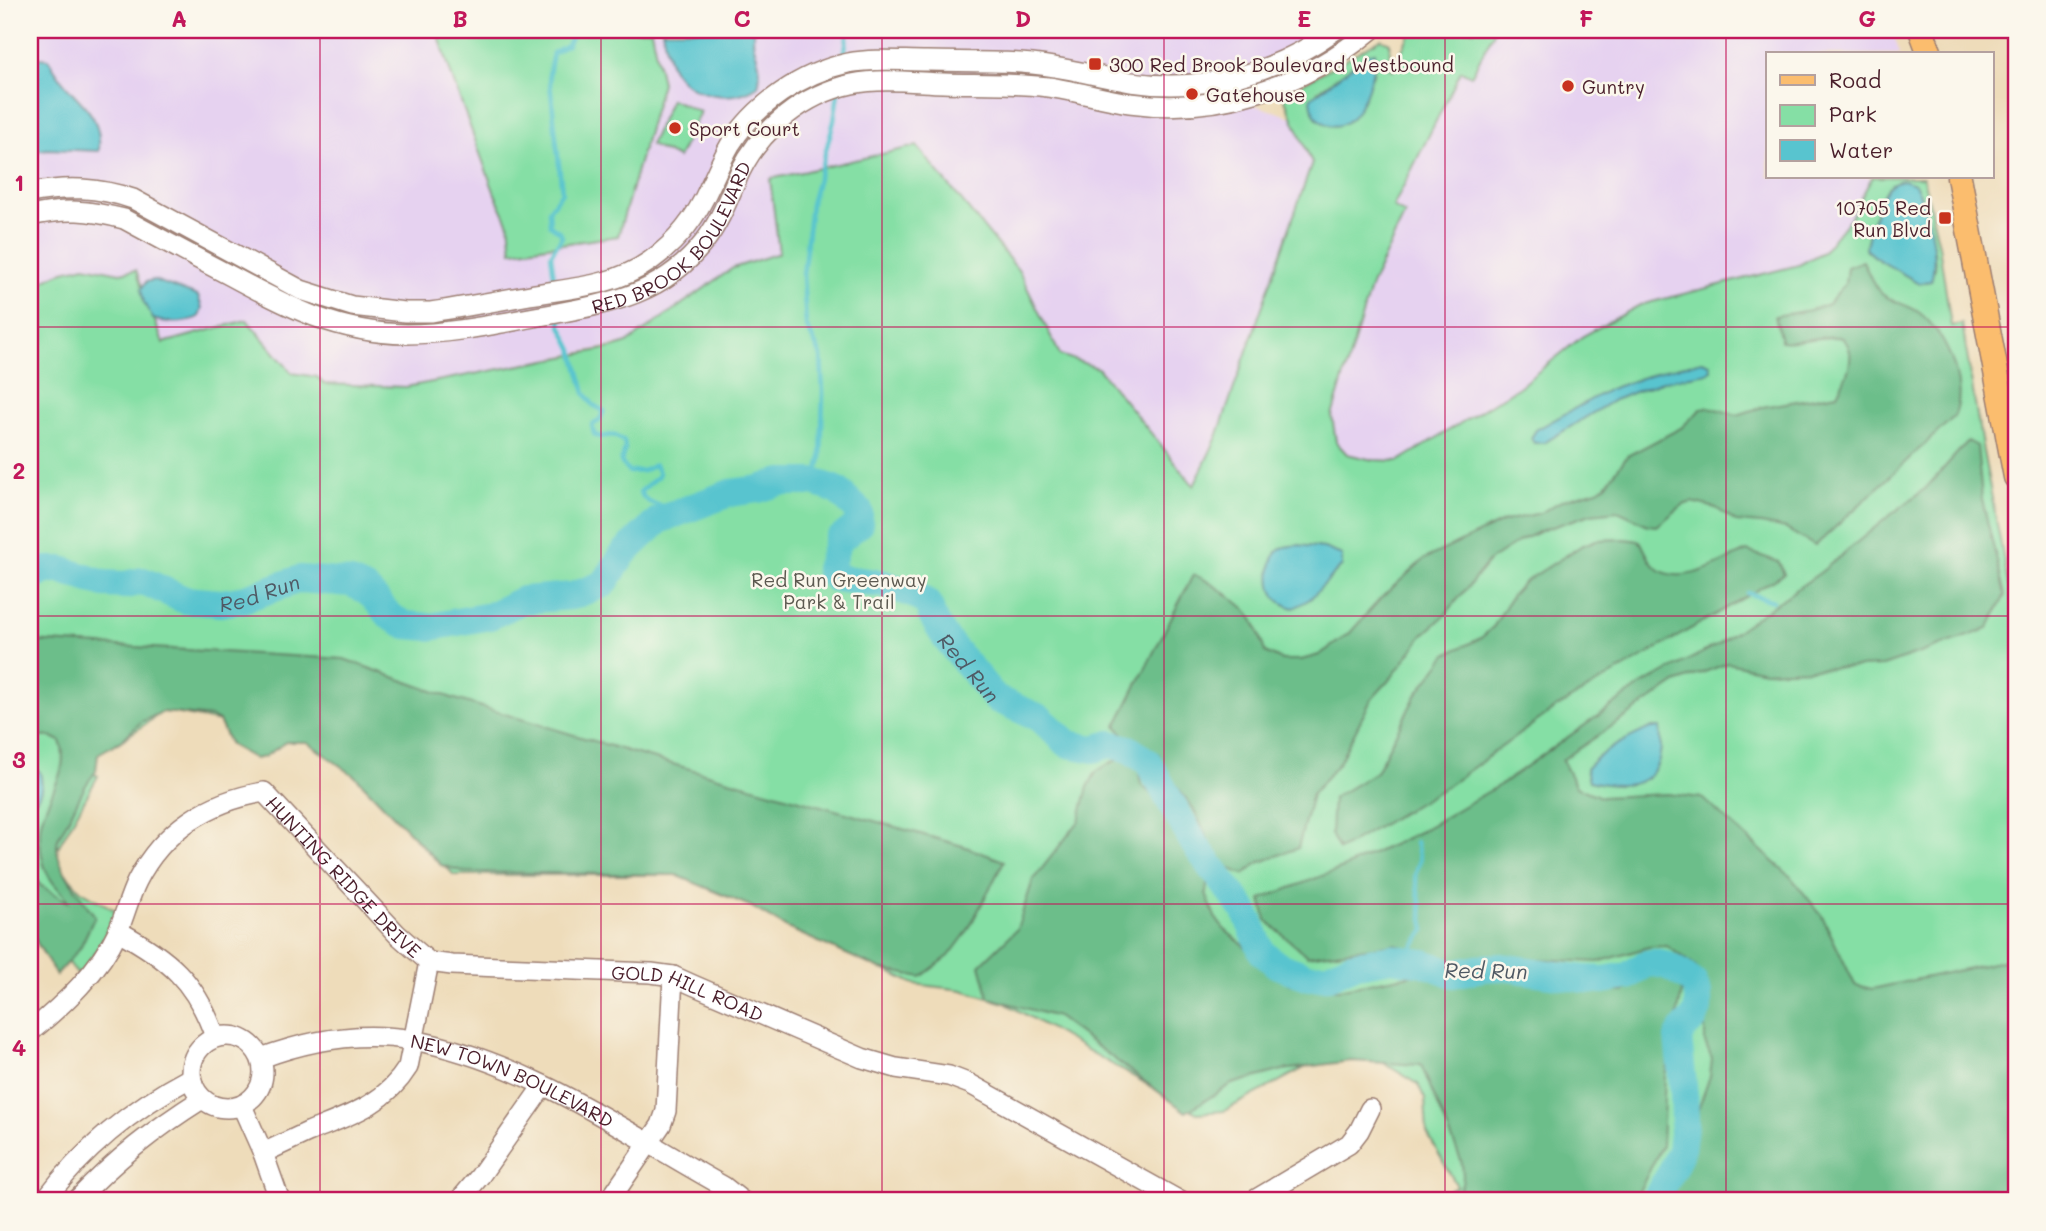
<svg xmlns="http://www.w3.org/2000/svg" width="2046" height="1231" font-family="Mali,sans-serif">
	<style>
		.built { fill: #e6d2f0 }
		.green { fill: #85dfa5; stroke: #687f68; stroke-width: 2; fill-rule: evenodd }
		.forest { fill: #6cbe8a; stroke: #5b6e5a; stroke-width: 2 }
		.water { fill: #58c4cf; stroke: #51727d; stroke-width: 2 }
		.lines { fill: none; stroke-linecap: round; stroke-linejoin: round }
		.stream { stroke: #58c4cf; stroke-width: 4.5 }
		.river { stroke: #58c4cf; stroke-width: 28 }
		.minor-casing { stroke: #9c7e72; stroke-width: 22 }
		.major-casing { stroke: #9c7e72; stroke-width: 27 }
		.minor { stroke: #fff; stroke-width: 19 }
		.major { stroke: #fbbd6e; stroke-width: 24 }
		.grid { fill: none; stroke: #c2185b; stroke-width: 2; stroke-opacity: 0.55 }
		.poi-dot { fill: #c8321e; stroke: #fbf7ec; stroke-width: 2.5 }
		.labels { text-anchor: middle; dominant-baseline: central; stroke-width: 5; stroke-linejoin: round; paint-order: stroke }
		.poi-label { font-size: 19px; fill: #4a1f2b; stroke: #fbf7ec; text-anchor: start }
		.street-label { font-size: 19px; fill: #4a1f2b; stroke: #fbf7ec }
		.park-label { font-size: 19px; fill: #5c5950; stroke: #fbf7ec }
		.water-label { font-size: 21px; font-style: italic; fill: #4f5964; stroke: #fbf7ec }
		.neatline { fill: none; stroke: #c2185b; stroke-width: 2.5 }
		.grid-label { font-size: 23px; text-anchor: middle; font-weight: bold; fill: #c2185b }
	</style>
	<rect width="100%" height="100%" fill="#fbf7ec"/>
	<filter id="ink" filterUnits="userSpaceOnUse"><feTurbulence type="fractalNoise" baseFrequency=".0143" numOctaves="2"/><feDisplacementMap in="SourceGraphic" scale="14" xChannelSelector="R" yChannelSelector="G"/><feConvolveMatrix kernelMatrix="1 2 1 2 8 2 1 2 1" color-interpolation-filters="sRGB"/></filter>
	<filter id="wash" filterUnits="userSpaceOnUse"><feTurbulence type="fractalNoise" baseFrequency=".00686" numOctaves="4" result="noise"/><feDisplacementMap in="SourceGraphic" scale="28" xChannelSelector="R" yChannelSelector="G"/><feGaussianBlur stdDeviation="1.57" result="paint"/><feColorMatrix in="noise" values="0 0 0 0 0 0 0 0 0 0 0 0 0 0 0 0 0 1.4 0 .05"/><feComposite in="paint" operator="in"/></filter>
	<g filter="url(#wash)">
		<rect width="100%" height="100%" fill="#eedcba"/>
		<g class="built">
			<path d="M30,30H437L454,83L495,194L509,224L512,250L662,83L651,30H1352L1304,63L1258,80L1245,102L1292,117L1312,163L1217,437L1194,486L1098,368L1060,355L1019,271L779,253L733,268L627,343L406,387L324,384L317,377L291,373L247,320L163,343L120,273L85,266L30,286Z"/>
			<path d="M1495,30H1892L1900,54H1768V177H1872L1851,217L1823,251L1799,265L1583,336L1519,387L1399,461L1373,460L1347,454L1336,442L1332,416L1371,285L1405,214L1393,208L1461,71L1472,76Z"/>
		</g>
		<g class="green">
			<path d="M437,30H651L662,83L618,236L512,251L509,224L495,194L454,83Z"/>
			<path d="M1411,30H1495L1471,76L1461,71L1393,207L1405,214L1371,285L1332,416L1336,442L1347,454L1373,460L1399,461L1519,387L1583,336L1640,305L1799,265L1823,252L1851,217L1872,177H1923L1939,245L1951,326L1962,324L1982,446L2016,624V1201H1429L1457,1186L1427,1133L1425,1099L1418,1084L1359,1048L1319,1060L1224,1111L1197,1113L1005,1003L962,990L914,984L687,875H454L325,742L164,711L112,747L87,731L70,761L98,776L52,858L80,890L116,911L98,949L78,975L30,918V287L64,271L85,266L120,273L136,270L163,343L247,320L292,373L317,377L324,384L406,387L615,347L627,343L733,268L779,253L770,179L917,146L1019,271L1060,355L1098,368L1194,486L1217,437L1312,163L1283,95L1381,39L1390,43L1389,68L1393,70ZM1375,53L1373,74L1357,110L1318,91L1368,55ZM1904,180L1919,193L1934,251L1935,269L1919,283L1879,260L1866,249C1867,236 1880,195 1889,186C1894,182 1898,181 1904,180Z"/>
			<path d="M671,99L700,112L678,158L650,145Z"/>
		</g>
		<g class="forest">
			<path d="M1863,261C1868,271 1873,287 1882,294C1892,302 1906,304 1917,311C1945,330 1969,386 1954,417L1815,546L1786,529L1761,524L1736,522L1716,508L1692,502L1683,505L1657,526L1648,525L1618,511L1591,514L1543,530L1521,540L1489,561L1445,615L1424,634L1392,677L1371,700L1339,763L1312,794L1298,848L1258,863L1245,874C1211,868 1206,827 1190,804C1177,785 1166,776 1159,754L1127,738L1116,726L1193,575C1205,577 1245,606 1251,616C1258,627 1261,640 1265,652L1282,660H1301L1319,655L1349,634L1381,598L1424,559L1505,521L1540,513L1563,500L1597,490L1606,485L1627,456L1681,428L1701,409L1709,407L1737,415L1762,407L1837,394C1844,380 1852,368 1850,352C1849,347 1846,340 1842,338C1831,333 1797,344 1781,341L1775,316L1810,310L1828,304L1845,284L1847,267Z"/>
			<path d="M1968,441L1977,446L1982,499L2005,595L1988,629L1883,666L1764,671L1728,663L1676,683L1562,760L1576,787L1601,797L1668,794L1702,798L1790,876L1822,916L1855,985L1872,989L2016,958V1201H1670L1690,1161L1698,1110L1710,1076L1712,1059L1705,1043V982L1696,967L1667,946L1649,947L1598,962L1494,957L1445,962L1395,944L1307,956L1266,920L1261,899L1343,868L1419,832L1503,783L1643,684L1717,645L1821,572L1884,520L1926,488Z"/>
			<path d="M1624,539L1640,541C1645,549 1650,565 1658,569C1685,587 1722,561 1747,551L1779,562L1784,574L1554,709L1449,785L1339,850L1331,834L1333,798L1376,772L1416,695L1447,654L1481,638L1494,626L1512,595L1523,583L1581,546L1596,540Z"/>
			<path d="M30,641L344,659L452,698L637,754L963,846L1004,861L967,932L949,956L921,977L880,969L787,928L750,906L676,875L465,872L441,865L356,777L307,742H286L264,757L255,759L230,745L219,721L211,717L162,712L141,722L122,740L98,754L96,771L86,785L58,839C51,862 82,898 95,916L80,948L56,975L30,931V867L40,885L68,902C65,893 57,889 52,881C43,869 40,850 40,834C39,802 73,774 60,741L52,737L30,736Z"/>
			<path d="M1126,756L1138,768L1141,784L1166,809L1208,878L1206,893L1215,917L1224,929L1289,984L1339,989L1420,973L1437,978L1523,980L1623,992L1658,969L1674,976L1682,992L1665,1076L1662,1146L1634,1201H1449C1464,1189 1465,1178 1461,1160L1421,1065L1351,1061L1283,1070L1232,1084L1186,1112L1057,1017L989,998L980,965L1017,929L1033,880L1079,821L1088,787L1096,772L1110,763Z"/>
		</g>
		<g class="water">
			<path d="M662,30H754C749,50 765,59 758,86C734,103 692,97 675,72C667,61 665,43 662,30Z"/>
			<path d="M1375,52C1375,75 1358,137 1326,124C1314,119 1312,111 1311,98L1368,54Z"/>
			<path d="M30,57L48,59C53,67 58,75 64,83C84,107 102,116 99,151L47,149L30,152Z"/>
			<path d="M1904,180L1915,184C1927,207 1939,255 1931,281L1919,283L1879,260L1866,249C1867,236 1880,195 1889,186C1893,182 1898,181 1904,180Z"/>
			<path d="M154,280L198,296L202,308L199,317C184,324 169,324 153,319L144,303L141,289L146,282Z"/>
			<path d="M1702,361L1710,364L1711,370L1707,373L1663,381L1614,400L1544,443H1534L1531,438L1536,430L1610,389L1664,370Z"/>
			<path d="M1299,545L1324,548L1342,555V566L1310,599L1294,608C1287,606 1279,603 1275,596C1268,584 1268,556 1282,548C1286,546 1294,546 1299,545Z"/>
			<path d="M1650,728H1660C1667,783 1636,792 1589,781L1586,769C1602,750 1627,739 1650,728Z"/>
			<path d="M30,764L40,772C44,788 41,795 30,807Z"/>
		</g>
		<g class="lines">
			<g class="stream">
				<path d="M844,57L848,30"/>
				<path d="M555,285L551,254L562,237L560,232L550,225L549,210L562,192L549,74L553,53L567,45L575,30"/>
				<path d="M560,318L561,326L573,350L585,393L593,405L604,411L599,421L592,425L594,434L599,437L613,435L624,441L625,448L621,462L629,472L643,471L655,465L659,473L657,477L640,492C647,504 653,503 665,507L669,516"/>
				<path d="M814,482L821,459L823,393L821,356L806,325L803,275L811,204L834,121L838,93"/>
				<path d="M1747,593L1773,601"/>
				<path d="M1404,959L1425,930L1415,875L1420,860L1416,842"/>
			</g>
			<path class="river" id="s1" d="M30,579L45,570H62L104,584L125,585L143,581L185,600L221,603L240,600L300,579L351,583L368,591L391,617L406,625L430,627L490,616L523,600L572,596L604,584L624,553L659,520L730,493L759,489L781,482H814L837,490L859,511V524L838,541L829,569L835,578L884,584L918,596L929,605L932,616L946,639L996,699L1040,718L1068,744L1094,749L1110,744L1129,749L1148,762L1195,845L1245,911L1262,952L1277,965L1309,977L1329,976L1352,965L1391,958L1424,963L1453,974L1482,968L1502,967L1584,979L1603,980L1628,976L1646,964L1655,963L1668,966L1682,974L1694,983L1698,994V1008L1694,1019L1683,1029L1678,1038L1684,1094L1685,1119L1681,1150L1672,1171L1654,1201"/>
		</g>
	</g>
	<g filter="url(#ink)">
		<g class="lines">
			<defs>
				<g id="minor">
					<path d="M30,193C66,186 98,187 133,199L301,290L352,306L405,312H431C464,307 497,301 530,295C571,288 615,286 650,261C677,242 696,218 709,188C716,174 722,159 730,145C755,105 801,73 848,63C874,58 901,61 927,61C969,62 1012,60 1054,67C1080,71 1105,78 1131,82C1205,93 1276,73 1335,30"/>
					<path id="s2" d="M30,216C66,208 88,210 124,219C159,238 194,257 229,275C288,307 337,333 406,334C456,334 504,322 552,314C613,303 665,293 705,241C721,220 729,196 740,172C761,129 804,94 852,84C881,78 913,82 943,83C978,84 1013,83 1048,87C1076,91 1103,99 1130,103C1218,115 1304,86 1371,30"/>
					<path d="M118,931C168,958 196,981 215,1037"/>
					<path id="s3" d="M30,1032C64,1004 99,972 118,931C125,915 129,897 137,881C163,830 209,801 264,792L397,934L429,962"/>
					<circle cx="227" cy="1072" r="36"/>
					<path id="s4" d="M261,1058C309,1040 361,1031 412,1040C524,1060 626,1132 723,1186L742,1201"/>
					<path d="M242,1106L263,1153L280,1201"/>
					<path id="s5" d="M263,1153C278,1146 293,1139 308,1132C347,1116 384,1106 408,1067L429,962L452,965L651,973L673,976L693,985L862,1058L896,1068L949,1076L970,1084L1180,1201"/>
					<path d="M44,1201C83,1149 133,1108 190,1078"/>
					<path d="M76,1201C116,1159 153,1130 202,1099"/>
					<path d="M459,1201L480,1176L543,1086"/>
					<path d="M609,1201L661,1125L666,1111L673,976"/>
					<path d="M1253,1201L1349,1144L1359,1131L1370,1109"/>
				</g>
				<g id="major">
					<path d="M1921,30L1930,54"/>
					<path d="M1959,177L2016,477"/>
				</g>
			</defs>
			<use href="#minor" class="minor-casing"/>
			<use href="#major" class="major-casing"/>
			<use href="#minor" class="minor"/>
			<use href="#major" class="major"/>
		</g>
	</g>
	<path class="grid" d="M320,30V1201M601,30V1201M882,30V1201M1164,30V1201M1445,30V1201M1726,30V1201M30,327H2016M30,616H2016M30,904H2016"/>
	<g class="poi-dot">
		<rect x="1088" y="57" width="14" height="14" rx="3.5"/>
		<circle cx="1568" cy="86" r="7"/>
		<circle cx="1192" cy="94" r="7"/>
		<circle cx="675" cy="128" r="7"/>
		<rect x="1938" y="211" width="14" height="14" rx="3.5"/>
	</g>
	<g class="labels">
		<g class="poi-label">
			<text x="1109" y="64">300 Red Brook Boulevard Westbound</text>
			<text x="1582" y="86">Guntry</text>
			<text x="1206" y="94">Gatehouse</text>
			<text x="689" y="128">Sport Court</text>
			<text x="1931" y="207" text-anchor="end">10705 Red<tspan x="1931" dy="22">Run Blvd</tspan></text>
		</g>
		<g class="street-label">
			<text stroke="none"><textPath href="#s2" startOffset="702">RED BROOK BOULEVARD</textPath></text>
			<text stroke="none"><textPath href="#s3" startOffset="466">HUNTING RIDGE DRIVE</textPath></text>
			<text stroke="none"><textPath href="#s5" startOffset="541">GOLD HILL ROAD</textPath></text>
			<text stroke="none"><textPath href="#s4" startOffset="262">NEW TOWN BOULEVARD</textPath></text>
		</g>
		<g class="park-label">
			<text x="839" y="579">Red Run Greenway<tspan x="839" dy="22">Park &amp; Trail</tspan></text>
		</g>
		<g class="water-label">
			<text stroke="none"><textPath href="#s1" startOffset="240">Red Run</textPath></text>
			<text stroke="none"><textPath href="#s1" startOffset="1166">Red Run</textPath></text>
			<text transform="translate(1486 970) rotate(1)">Red Run</text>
		</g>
	</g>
	<rect width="2046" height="1231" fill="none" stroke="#fbf7ec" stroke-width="77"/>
	<rect x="1766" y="52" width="228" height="126" fill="#fbf7ec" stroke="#b4a19f" stroke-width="2"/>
	<rect x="1780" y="75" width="35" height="10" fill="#fbbd6e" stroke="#b4a19f" stroke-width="2"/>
	<text x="1829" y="88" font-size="21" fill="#4a1f2b">Road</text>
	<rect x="1780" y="105" width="35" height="21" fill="#85dfa5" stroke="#b4a19f" stroke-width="2"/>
	<text x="1829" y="122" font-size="21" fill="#4a1f2b">Park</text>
	<rect x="1780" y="140" width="35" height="21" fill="#58c4cf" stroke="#b4a19f" stroke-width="2"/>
	<text x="1829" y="158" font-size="21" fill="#4a1f2b">Water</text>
	<rect x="38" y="38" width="1970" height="1154" class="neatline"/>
	<g class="grid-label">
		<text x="179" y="27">A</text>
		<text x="460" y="27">B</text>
		<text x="742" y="27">C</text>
		<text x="1023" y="27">D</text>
		<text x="1304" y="27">E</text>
		<text x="1586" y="27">F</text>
		<text x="1867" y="27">G</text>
		<text x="19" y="191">1</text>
		<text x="19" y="479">2</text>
		<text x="19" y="768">3</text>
		<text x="19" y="1056">4</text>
	</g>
</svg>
